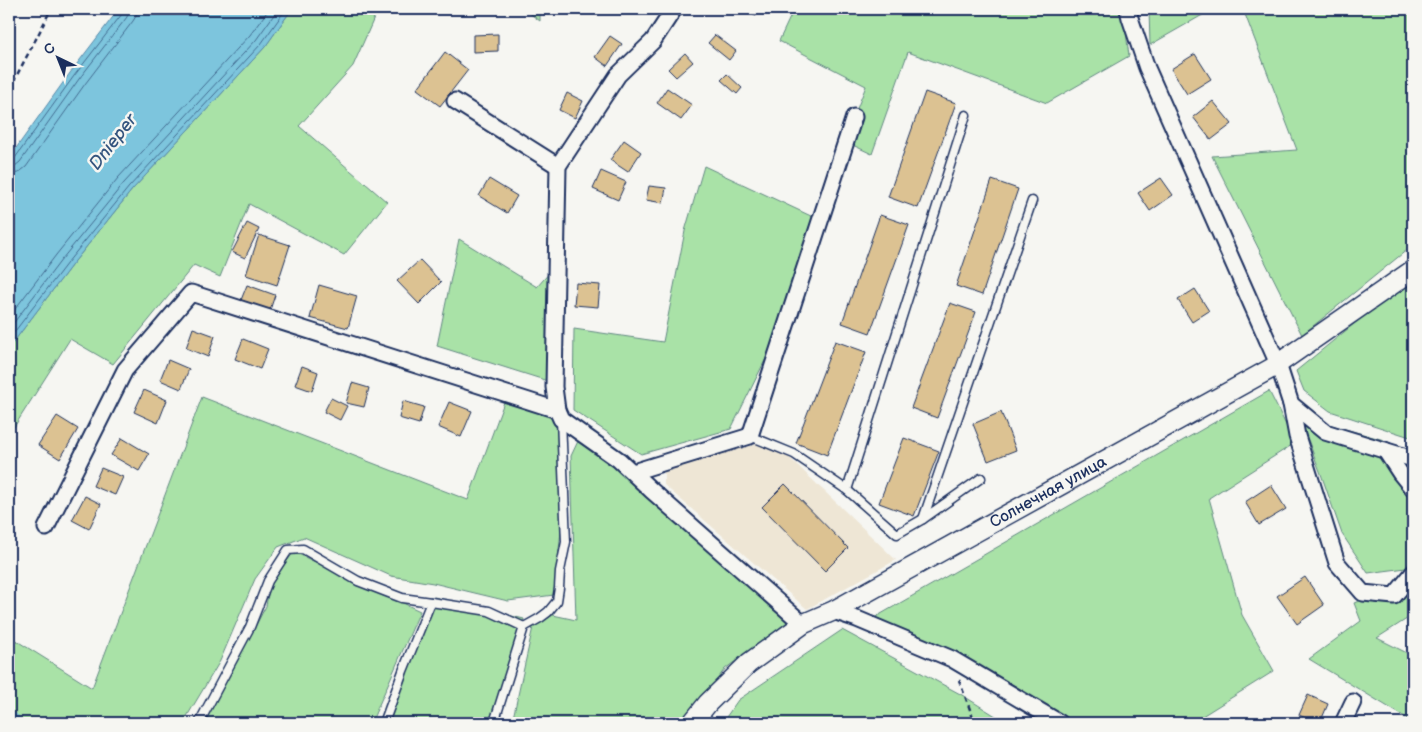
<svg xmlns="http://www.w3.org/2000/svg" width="1422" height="732" font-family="'Balsamiq Sans',sans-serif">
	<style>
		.built { fill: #eee6d5 }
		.green { fill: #a9e2a7; stroke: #628882 }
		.water { fill: #7dc5dd; stroke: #5689aa }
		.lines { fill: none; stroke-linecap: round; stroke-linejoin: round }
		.shore { stroke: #426b91; stroke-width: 1 }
		.river { stroke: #7dc5dd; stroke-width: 22 }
		.building { fill: #dcc292; stroke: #1b2f5e }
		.service-casing { stroke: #1b2f5e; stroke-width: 11 }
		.minor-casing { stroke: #1b2f5e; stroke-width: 19 }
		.tertiary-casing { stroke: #1b2f5e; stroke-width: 22 }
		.path { stroke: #1b2f5e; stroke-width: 2.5; stroke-dasharray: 5 4; stroke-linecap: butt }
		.service { stroke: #f6f6f2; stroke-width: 8 }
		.minor { stroke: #f6f6f2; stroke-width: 15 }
		.tertiary { stroke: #f6f6f2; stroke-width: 19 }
		.labels { text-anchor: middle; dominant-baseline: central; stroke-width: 5; stroke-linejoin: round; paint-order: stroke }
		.street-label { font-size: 16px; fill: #1b2f5e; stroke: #f6f6f2 }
		.water-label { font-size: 18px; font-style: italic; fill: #34547e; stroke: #f6f6f2 }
	</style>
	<rect width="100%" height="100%" fill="#f6f6f2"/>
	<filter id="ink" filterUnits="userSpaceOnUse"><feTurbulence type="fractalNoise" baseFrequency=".02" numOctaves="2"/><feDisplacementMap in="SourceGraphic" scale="10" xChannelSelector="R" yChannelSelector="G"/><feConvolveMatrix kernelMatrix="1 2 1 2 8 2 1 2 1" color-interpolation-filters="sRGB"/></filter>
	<g filter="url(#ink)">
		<path class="built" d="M771,440L896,560L807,609L664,485V470Z"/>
		<g class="green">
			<path d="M292,9H378L353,66L299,126L387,202L344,255L249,204L220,277L194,265L113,364L70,339L9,435V348L71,266L132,190L265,47Z"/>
			<path d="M524,9H540V21Z"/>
			<path d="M794,9H1123L1129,56L1047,103L908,52L872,154L844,141L866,86L779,41Z"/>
			<path d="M1149,9H1213L1150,45Z"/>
			<path d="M1243,9H1413V245L1302,335L1212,156L1297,150Z"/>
			<path d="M704,166L813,217L784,322L731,429L641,454L573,410L574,329L663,342L685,231Z"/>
			<path d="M459,239L537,287L551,271L554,383L437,346Z"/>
			<path d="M1413,276V438L1330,411L1304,391L1296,371Z"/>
			<path d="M1269,391L1295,443L1209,498L1242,615L1274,671L1191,723H1056L874,618Z"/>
			<path d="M507,394L556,410L561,531L554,595L508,601L433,583L391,576L304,537L278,547L255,579L220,661L183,723H9V636L92,688L202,397L468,500Z"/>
			<path d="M1291,395L1317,421L1384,440L1413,475V554L1406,568L1368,573L1342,534L1321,474Z"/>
			<path d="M579,439L631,475L790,620L725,669L684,723H510L513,718L533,627L553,615L576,620L571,456Z"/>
			<path d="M294,552L420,611L371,723H204L266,606L270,583Z"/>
			<path d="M1413,577V615L1377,638L1413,656V722L1309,659L1361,621L1354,603L1411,580Z"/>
			<path d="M434,597L524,619L500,713L495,723H386Z"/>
			<path d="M842,630L962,695L1007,723H722L738,700Z"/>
		</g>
		<path class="water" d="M119,9H292L265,47L132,190L71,266L9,348V158L70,73Z"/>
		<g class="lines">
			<g class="shore">
				<path d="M9,160H13L15,158L74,76L122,14L123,9"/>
				<path d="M9,167L15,166L20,162L79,79L127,17L129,9"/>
				<path d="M9,174L18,173L26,167L85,84L133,21L136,16L137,9"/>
				<path d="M9,317L56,255L118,178L250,35L269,9"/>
				<path d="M9,329L62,259L124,183L256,40L278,9"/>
				<path d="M9,339L67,263L129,187L261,44L286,9"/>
			</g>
			<path class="river" d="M9,722L10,723"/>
		</g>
		<g class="building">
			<path d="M740,9H759L756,16Z"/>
			<path d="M498,34V51L473,52V35Z"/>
			<path d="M715,35L736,51L729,60L708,43Z"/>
			<path d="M610,36L622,44L607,66L595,57Z"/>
			<path d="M445,52L468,70L440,106L417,89Z"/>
			<path d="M685,53L693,62L676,77L668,69Z"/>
			<path d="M1195,54L1211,79L1187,94L1171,69Z"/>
			<path d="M727,74L742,88L737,94L721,80Z"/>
			<path d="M667,88L692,105L681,120L657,103Z"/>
			<path d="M925,92L956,103L918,208L888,197Z"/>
			<path d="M567,93L583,101L575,118L559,110Z"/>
			<path d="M1213,101L1232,124L1211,140L1193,117Z"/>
			<path d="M624,140L641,152L628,172L610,160Z"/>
			<path d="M601,171L626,182L618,200L593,189Z"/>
			<path d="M1161,178L1173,195L1150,211L1138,193Z"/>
			<path d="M489,179L517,196L507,213L479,196Z"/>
			<path d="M992,180L1018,189L982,295L956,286Z"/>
			<path d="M649,186L666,188L663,203L646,200Z"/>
			<path d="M880,215L909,225L870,333L842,323Z"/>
			<path d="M247,223L259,229L245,258L232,252Z"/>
			<path d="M259,235L290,245L277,285L246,275Z"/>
			<path d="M420,260L441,282L419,304L397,281Z"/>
			<path d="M576,283L600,285L598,307L574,305Z"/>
			<path d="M247,285L275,295L270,310L241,300Z"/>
			<path d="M319,285L357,296L348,328L310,318Z"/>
			<path d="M1195,289L1209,311L1192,322L1178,300Z"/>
			<path d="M950,303L976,312L937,418L911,408Z"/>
			<path d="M193,328L215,336L208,357L186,348Z"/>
			<path d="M243,339L268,349L260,369L235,359Z"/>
			<path d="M835,341L866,352L827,455L796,443Z"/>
			<path d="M168,360L189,369L181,389L160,380Z"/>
			<path d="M302,366L318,372L312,391L295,385Z"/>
			<path d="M352,383L369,388L364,407L346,403Z"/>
			<path d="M144,390L167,400L158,423L134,412Z"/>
			<path d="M331,398L347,406L340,420L324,412Z"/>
			<path d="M403,401L424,407L419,424L399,418Z"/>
			<path d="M449,402L472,411L461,437L438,427Z"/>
			<path d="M1001,412L1016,450L988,461L973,424Z"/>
			<path d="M57,416L78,429L60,459L38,445Z"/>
			<path d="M122,438L149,454L139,471L111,455Z"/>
			<path d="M904,438L939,451L914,516L879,503Z"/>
			<path d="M101,468L123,477L115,495L93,486Z"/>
			<path d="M785,484L848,548L825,571L762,507Z"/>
			<path d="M1271,485L1286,509L1259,525L1245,502Z"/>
			<path d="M85,496L101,504L89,529L72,520Z"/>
			<path d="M1305,577L1324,605L1297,624L1277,596Z"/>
			<path d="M1308,695L1328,704L1320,723H1316L1299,715Z"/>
		</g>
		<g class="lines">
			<defs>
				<g id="service">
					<path d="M750,436L794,454L847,490L966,115"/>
					<path d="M847,490L897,534L923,519L981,478"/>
					<path d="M923,519L1032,201"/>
					<path d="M199,723L250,627L268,581L288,550L303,549L358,581L402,598L431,602"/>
					<path d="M384,723L403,671L431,602L489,611L524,627"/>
					<path d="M494,723L524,627L540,618L548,612L557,601L559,588L560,571L566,542L561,419"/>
				</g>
				<g id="minor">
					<path d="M674,9L653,41L618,75L558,166L554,387L557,410L561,419L619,460L651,490L803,624"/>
					<path d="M1128,9L1130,18L1147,68L1278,364L1291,404L1325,432L1413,459"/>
					<path d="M455,101L558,166"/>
					<path d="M1291,404L1297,436L1337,563L1363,593L1394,596L1413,573"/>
					<path d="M1385,450L1400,473L1413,489"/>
					<path d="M633,472L750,436L854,117"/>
					<path d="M46,528L125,370L191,293L557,410"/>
					<path d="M833,611L857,619L952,659L1060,723"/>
					<path d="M1343,723L1353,702"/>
				</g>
				<g id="tertiary">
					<path id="s1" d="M692,723L708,703L749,663L803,624L833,611L1272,368L1413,270"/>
				</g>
			</defs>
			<use href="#service" class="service-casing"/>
			<use href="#minor" class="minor-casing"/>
			<use href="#tertiary" class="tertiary-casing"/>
			<g class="path">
				<path d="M9,90L37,37L51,9"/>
				<path d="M959,680L975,723"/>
			</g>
			<use href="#service" class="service"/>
			<use href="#minor" class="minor"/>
			<use href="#tertiary" class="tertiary"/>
		</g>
	</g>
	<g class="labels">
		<g class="street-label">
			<text stroke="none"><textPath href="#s1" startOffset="428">Солнечная улица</textPath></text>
		</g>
		<g class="water-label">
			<text transform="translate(113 142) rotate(-52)">Dnieper</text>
		</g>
	</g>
	<rect width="1422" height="732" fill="none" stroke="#f6f6f2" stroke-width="30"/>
	<rect x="15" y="15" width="1392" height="702" fill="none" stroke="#1b2f5e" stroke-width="2" filter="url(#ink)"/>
	<g transform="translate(58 58) rotate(317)" stroke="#f6f6f2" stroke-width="4" paint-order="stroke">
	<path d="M0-4L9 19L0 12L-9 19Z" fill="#1b2f5e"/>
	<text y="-8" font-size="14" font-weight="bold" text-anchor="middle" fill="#1b2f5e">С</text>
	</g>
</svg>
